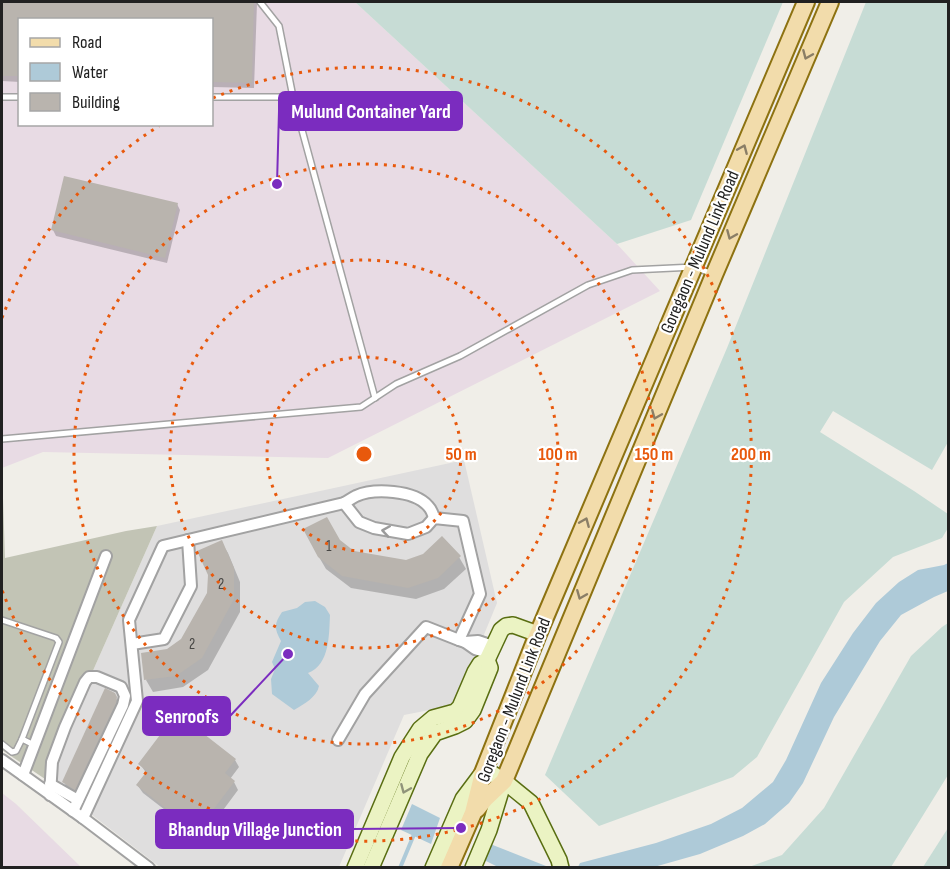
<svg xmlns="http://www.w3.org/2000/svg" width="950" height="869" font-family="'Sofia Sans Condensed',sans-serif">
	<style>
		.residential { fill: #dfdede }
		.industrial { fill: #e8dbe4; fill-rule: evenodd }
		.construction { fill: #c2c4b5 }
		.wetland { fill: #c7dcd5 }
		.water { fill: #aecad8 }
		.shadow { fill: #0003 }
		.lines { fill: none; stroke-linecap: round; stroke-linejoin: round }
		.stream { stroke: #aecad8; stroke-width: 4 }
		.building { fill: #b9b4ae }
		.lane-casing { stroke: #a2a2a2; stroke-width: 8 }
		.street-casing { stroke: #a2a2a2; stroke-width: 14 }
		.secondary-casing { stroke: #596e12; stroke-width: 18 }
		.primary-casing { stroke: #8d7211; stroke-width: 20 }
		.lane { stroke: #fff; stroke-width: 5 }
		.street { stroke: #fff; stroke-width: 10 }
		.secondary { stroke: #ebf3c3; stroke-width: 15 }
		.primary { stroke: #f2dcab; stroke-width: 16 }
		.oneway { stroke: #8a7e66 }
		.oneway2 { stroke: #9b9b9b }
		.oneway3 { stroke: #90947a }
		.ring { fill: none; stroke: #e8590c; stroke-width: 3; stroke-dasharray: 3 6 }
		.labels { text-anchor: middle; dominant-baseline: central; stroke-width: 4.5; stroke-linejoin: round; paint-order: stroke }
		.number-label { font-size: 15px; fill: #474644 }
		.street-label { font-size: 18px; fill: #212121; stroke: #fff }
		.centre { fill: #e8590c; stroke: #fff; stroke-width: 3 }
		.ring-label { font-size: 18px; text-anchor: middle; font-weight: bold; fill: #e8590c; stroke: #fff; stroke-width: 4.5; stroke-linejoin: round; paint-order: stroke }
		.leader { fill: none; stroke: #7b2cbf; stroke-width: 2 }
		.callout-dot { fill: #7b2cbf; stroke: #fff; stroke-width: 2 }
		.callout { fill: #7b2cbf; stroke: #7b2cbf; stroke-width: 2 }
		.callout-label { font-size: 20px; text-anchor: middle; font-weight: bold; fill: #fff }
	</style>
	<rect width="100%" height="100%" fill="#f0eee8"/>
	<path class="residential" d="M464,460L497,603L455,705L404,715L339,867H160L45,779L157,526Z"/>
	<g class="industrial">
		<path d="M2,2H355L617,244L660,291L328,458L43,452L2,468ZM20,20H212V124H20Z"/>
		<path d="M2,793L16,804L81,867H2Z"/>
	</g>
	<path class="construction" d="M2,468L5,558L126,531L157,526L45,779L2,750Z"/>
	<g class="wetland">
		<path d="M355,2H783L691,220L617,244Z"/>
		<path d="M866,2H948V442L932,470L833,411L820,432L914,491L948,514V528L942,538L893,557L844,602L757,757L733,777L599,826L545,775L727,348Z"/>
		<path d="M948,623V775L891,867H749L782,855L824,808L911,656L942,627Z"/>
		<path d="M948,828V867H923Z"/>
	</g>
	<g class="water">
		<path d="M948,563V591L934,597L901,615L880,641L834,717L803,783L789,803L765,824L743,836L700,854L654,867H578L580,863L656,843L711,824L742,808L773,782L786,760L821,683L853,633L876,603L899,582L918,570L944,565Z"/>
		<path d="M315,601L325,607L330,615C329,634 330,665 308,673L319,686C317,697 304,704 294,710L272,694L271,679L275,669L272,662L281,641C274,628 274,624 282,612L297,608L305,602Z"/>
		<path d="M412,804L440,818L431,844L401,830Z"/>
		<path d="M480,840L546,866V867H498L474,855Z"/>
	</g>
	<g class="shadow">
		<path d="M2,2H256L257,3L254,88L212,87V20H20V82L2,81Z"/>
		<path d="M177,204L180,210L167,263L56,236L53,230Z"/>
		<path d="M221,542L228,553L240,582V612L208,670L183,687L153,692L146,680L168,651L183,640L208,593Z"/>
		<path d="M340,542L353,552L406,561L459,557L466,569L444,589L416,599L351,588L326,569L319,557Z"/>
		<path d="M114,694L119,704L78,794L67,788L64,782Z"/>
		<path d="M176,737L235,760L239,767L230,779L234,782L238,790L212,825L202,816L191,830L143,793L138,786L147,774L140,764Z"/>
	</g>
	<g class="lines">
		<path class="stream" d="M400,868L415,832"/>
	</g>
	<g class="building">
		<path d="M2,2H254L252,83L212,82V20H20V76H2Z"/>
		<path d="M64,176L178,203L165,258L51,230Z"/>
		<path d="M327,517L340,540L354,551L406,560L423,554L442,536L461,556L438,578L408,588L342,576L318,557L303,529Z"/>
		<path d="M222,540L234,568V599L202,658L176,676L144,680L141,653L167,649L181,639L207,593L208,575L197,551Z"/>
		<path d="M105,688L115,693L117,697L116,703L75,790L62,782Z"/>
		<path d="M186,720L236,759L225,773L235,781L207,818L197,810L186,824L136,785L147,771L138,764L166,727L176,735Z"/>
	</g>
	<g class="lines">
		<defs>
			<g id="lane">
				<path d="M260,2L279,26L293,97L375,398"/>
				<path d="M2,97H20"/>
				<path d="M212,97H293"/>
				<path d="M2,439L361,407L396,384L460,356L588,285L632,270L694,267L713,274"/>
				<path d="M2,620L56,638L59,642L22,739L34,745"/>
				<path d="M2,744L12,752L16,751L22,739"/>
			</g>
			<g id="street">
				<path d="M344,503L359,522L374,528L408,534L426,527L434,518L463,521L480,594L459,640L465,642L475,649L490,654"/>
				<path d="M465,642L478,641L493,646"/>
				<path d="M132,644L164,639L191,586L188,540"/>
				<path d="M338,740L365,694L426,627L459,640"/>
				<path d="M2,760L83,818L149,868"/>
				<path d="M23,775L106,556"/>
				<path d="M50,784L78,800"/>
				<path d="M50,795L52,762L65,727L85,682L89,677H97L121,687L125,696L123,705L73,811"/>
				<path d="M83,818L137,701L129,620L163,546L344,503C348,501 352,498 356,496C374,488 414,490 428,506C431,509 433,514 434,518"/>
			</g>
			<g id="secondary">
				<path d="M485,769L504,781L531,803L559,860L561,868"/>
				<path d="M355,868L402,757L420,729L433,718L455,712L460,707L475,672L480,664L487,660L501,630L506,626L513,625L538,634"/>
				<path d="M371,868L420,754L435,733L455,726L465,721L473,710L490,668L487,660"/>
				<path d="M433,868L463,799L481,775"/>
				<path d="M473,868L489,830L504,781"/>
			</g>
			<g id="primary">
				<path d="M477,809L485,799L504,781L714,275L830,2"/>
				<path d="M449,868L473,813L483,773L538,634L806,2"/>
			</g>
		</defs>
		<use href="#lane" class="lane-casing"/>
		<use href="#street" class="street-casing"/>
		<use href="#secondary" class="secondary-casing"/>
		<use href="#primary" class="primary-casing"/>
		<use href="#lane" class="lane"/>
		<use href="#street" class="street"/>
		<use href="#secondary" class="secondary"/>
		<use href="#primary" class="primary"/>
	</g>
	<defs><path id="oneway-chevron" d="M-2-3.5L2.5 0L-2 3.5" fill="none" stroke-width="1.6" stroke-linecap="round" stroke-linejoin="round" transform="scale(1.5)"/></defs>
	<g class="oneway">
		<use href="#oneway-chevron" transform="translate(807 55) rotate(113)"/>
		<use href="#oneway-chevron" transform="translate(743 149) rotate(-67)"/>
		<use href="#oneway-chevron" transform="translate(731 235) rotate(113)"/>
		<use href="#oneway-chevron" transform="translate(656 415) rotate(112)"/>
		<use href="#oneway-chevron" transform="translate(585 522) rotate(-67)"/>
		<use href="#oneway-chevron" transform="translate(581 595) rotate(112)"/>
	</g>
	<use class="oneway2" href="#oneway-chevron" transform="translate(386 531) rotate(-171)"/>
	<use class="oneway3" href="#oneway-chevron" transform="translate(405 789) rotate(113)"/>
	<g class="ring">
		<circle cx="364" cy="454" r="97"/>
		<circle cx="364" cy="454" r="194"/>
		<circle cx="364" cy="454" r="290"/>
		<path d="M2 318A387 387 0 0 1 159 126M213 98A387 387 0 1 1 2 590"/>
	</g>
	<g class="labels">
		<g class="number-label">
			<text x="329" y="546">1</text>
			<text x="221" y="584">2</text>
			<text x="192" y="644">2</text>
		</g>
		<g class="street-label">
			<text transform="translate(700 252) rotate(-67)">Goregaon - Mulund Link Road</text>
			<text transform="translate(514 700) rotate(-69)">Goregaon - Mulund Link Road</text>
		</g>
	</g>
	<circle cx="364" cy="454" r="9" class="centre"/>
	<g class="ring-label">
		<text x="461" y="460">50 m</text>
		<text x="558" y="460">100 m</text>
		<text x="654" y="460">150 m</text>
		<text x="751" y="460">200 m</text>
	</g>
	<path class="leader" d="M277 184L279 111M288 654L230 716M461 828L353 829"/>
	<g class="callout-dot">
		<circle cx="277" cy="184" r="6"/>
		<circle cx="288" cy="654" r="6"/>
		<circle cx="461" cy="828" r="6"/>
	</g>
	<g class="callout">
		<rect x="279" y="92" width="183" height="38" rx="6"/>
		<rect x="143" y="697" width="87" height="38" rx="6"/>
		<rect x="156" y="810" width="197" height="38" rx="6"/>
	</g>
	<g class="callout-label">
		<text x="371" y="118">Mulund Container Yard</text>
		<text x="187" y="723">Senroofs</text>
		<text x="255" y="836">Bhandup Village Junction</text>
	</g>
	<rect width="950" height="869" fill="none" stroke="#212121" stroke-width="6"/>
	<rect x="18" y="18" width="195" height="108" fill="#ffffff" stroke="#a6a6a6" stroke-width="1.5"/>
	<rect x="30" y="38" width="30" height="9" fill="#f2dcab" stroke="#a6a6a6" stroke-width="1.5"/>
	<text x="72" y="48" font-size="18" fill="#212121">Road</text>
	<rect x="30" y="63" width="30" height="18" fill="#aecad8" stroke="#a6a6a6" stroke-width="1.5"/>
	<text x="72" y="78" font-size="18" fill="#212121">Water</text>
	<rect x="30" y="93" width="30" height="18" fill="#b9b4ae" stroke="#a6a6a6" stroke-width="1.5"/>
	<text x="72" y="108" font-size="18" fill="#212121">Building</text>
</svg>
